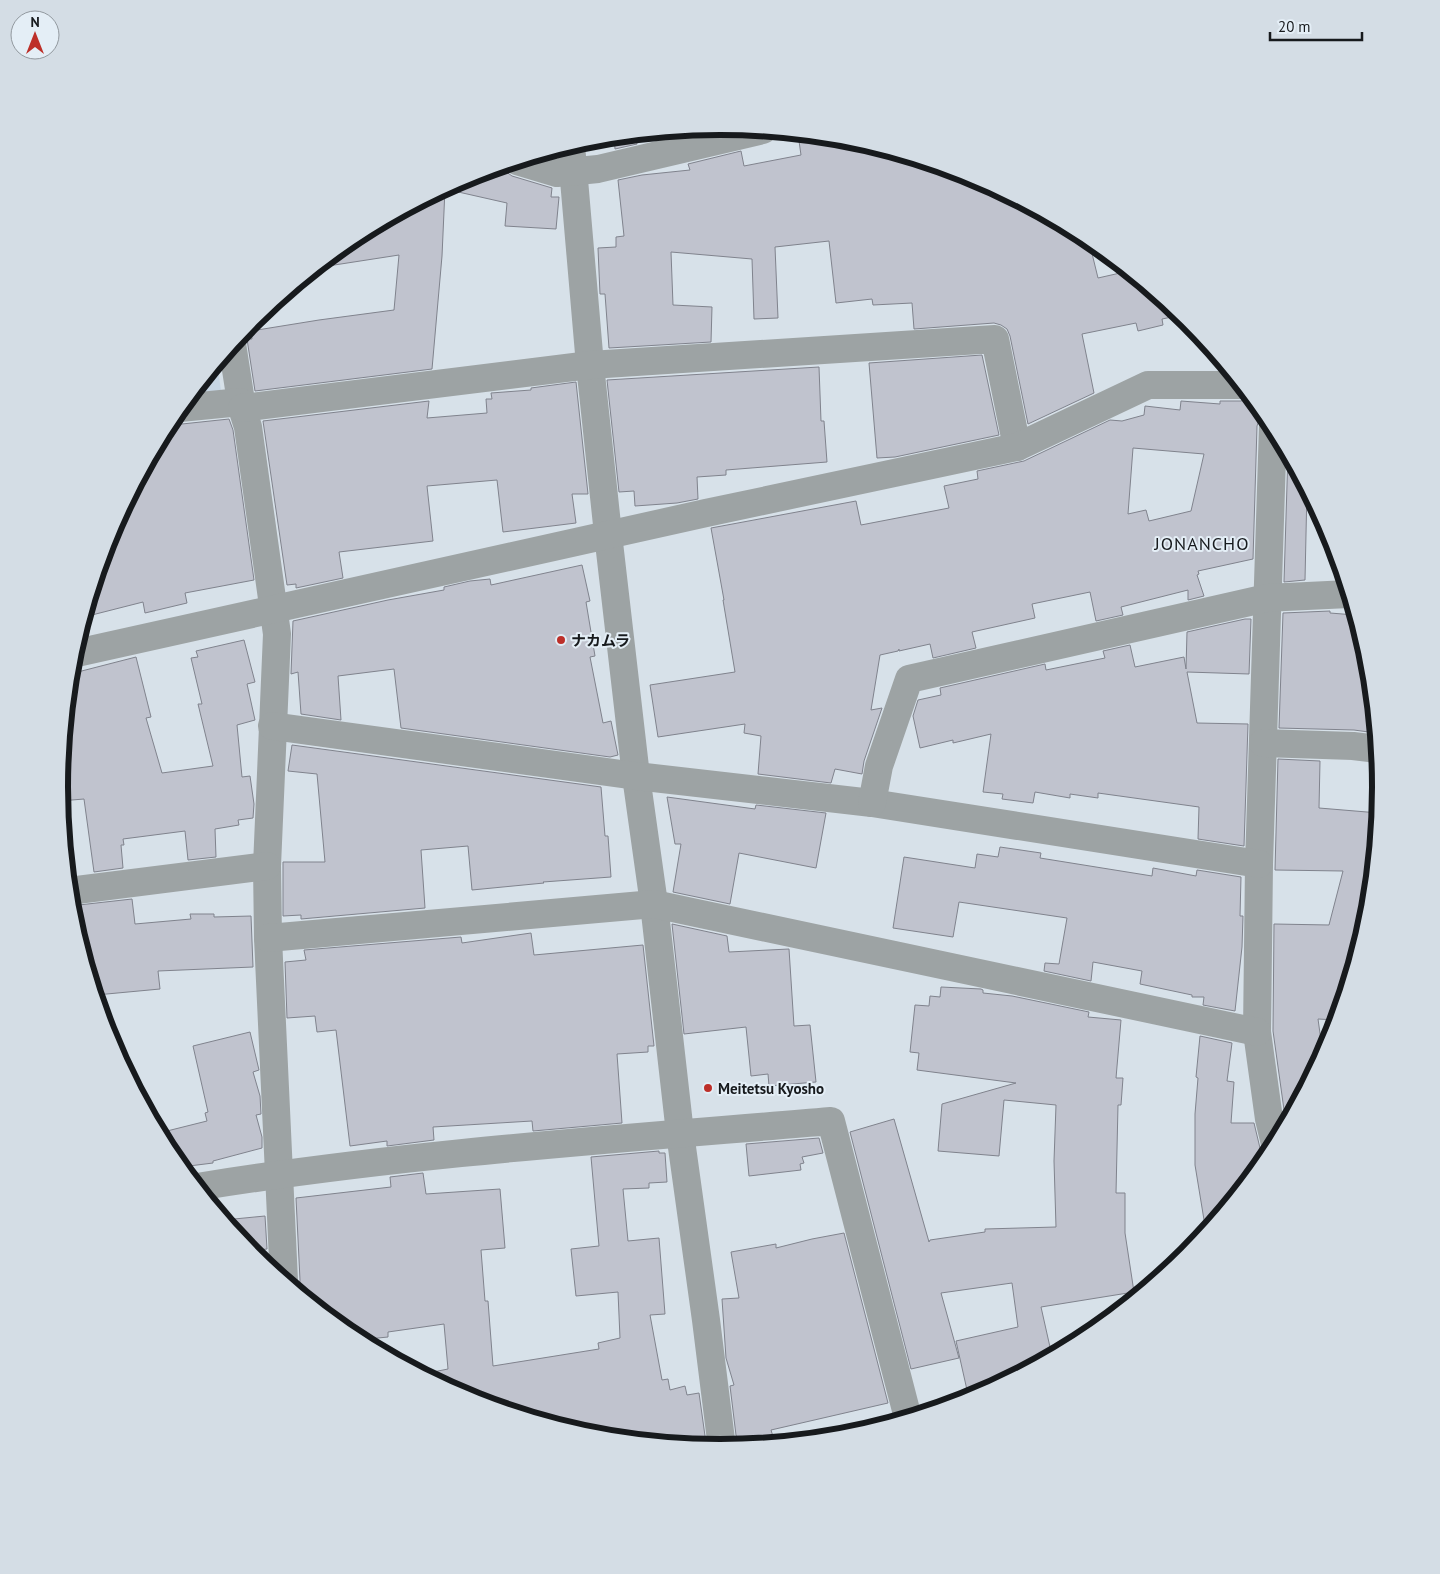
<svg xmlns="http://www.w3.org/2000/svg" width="1440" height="1574" font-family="'PT Sans','Noto Sans JP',sans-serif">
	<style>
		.built { fill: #c7d6e4 }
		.building { fill: #c0c3ce; stroke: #80838d; fill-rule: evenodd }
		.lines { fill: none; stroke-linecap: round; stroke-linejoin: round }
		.minor { stroke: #9da3a4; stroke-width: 28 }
		.poi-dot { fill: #bd2f29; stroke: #e4eef6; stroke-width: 2 }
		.labels { text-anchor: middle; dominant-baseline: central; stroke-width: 4; stroke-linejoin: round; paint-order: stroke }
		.poi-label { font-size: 15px; font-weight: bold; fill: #171a1d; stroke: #e4eef6; text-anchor: start }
		.quarter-label { font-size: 18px; letter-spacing: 1px; fill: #171a1d; stroke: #e4eef6 }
		.rim { fill: none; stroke: #171a1d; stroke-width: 6 }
	</style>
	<rect width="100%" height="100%" fill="#d7e1e9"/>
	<path class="built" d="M217,362L221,391L191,395Z"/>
	<g class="building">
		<path d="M635,134L637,144L615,149L614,136Z"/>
		<path d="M825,136L849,139L973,176L1088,237L1098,278L1129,271L1182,315L1162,319L1163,325L1138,331L1136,323L1082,334L1094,393L1028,424L1010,336L1007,329L1001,325L994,323L914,329L912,303L873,305L872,299L836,303L829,241L775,247L778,318L754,319L752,259L671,252L673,305L712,307L711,342L609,348L605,294H600L598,248L616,247V237L624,236L618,180L642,175L690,170L688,164L741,151L744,166L801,155L799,141Z"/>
		<path d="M502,165L505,171L512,176L552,188L551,197H559L556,229L505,226L507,203L445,189L442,256L432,369L255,391L247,339H252L251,331L319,320L394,310L399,255L315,268L353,237L467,176Z"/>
		<path d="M982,355L999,435L895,457L877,458L869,363Z"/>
		<path d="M819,367L821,421H824L827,462L726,470V475L697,477L698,499L677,503L635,506L634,491L619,492L607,380Z"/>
		<path d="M576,382L588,494H572L576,523L503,532L497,480L427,486L433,541L339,552L343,578L296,588V584L287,585L263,421L429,401L427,418L487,413L486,399H492L491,393L531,390V388Z"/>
		<path d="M1251,397L1264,413L1260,418L1257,426L1253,559L1198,571L1199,574L1197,575L1204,596L1188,600V590L1121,607L1123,615L1096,621L1090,592L1032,604L1035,618L972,632L976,648L933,658L930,644L899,651V649L898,651L880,655L871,710L882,708L864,761L862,774L835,769L831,783L758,774L761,736L744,733L745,724L658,737L650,685L735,672L723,600H724L711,528L856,501L861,525L949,508L944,486L978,479L977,471L1024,461L1110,420L1122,421L1144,415L1145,406L1180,410L1181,401L1220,404V401H1241ZM1133,448L1204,454L1191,511L1149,521L1146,510L1128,514Z"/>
		<path d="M229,419L233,430L254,580L185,593L187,603L145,613L143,602L84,617L109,534L170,420L182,424Z"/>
		<path d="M1288,453L1307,489L1305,580L1284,582Z"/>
		<path d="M582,565L590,601L586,602L595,656L590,657L603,723L611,721L618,755L610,757L401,728L394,669L338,676L341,720L301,714L298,672L291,674L293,621L388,600L444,590V587L470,581L490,579L491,585Z"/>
		<path d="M1330,611V613L1355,615L1369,658L1376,733L1354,730L1279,728L1283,613Z"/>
		<path d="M1245,619H1251L1249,674L1187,672L1197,723L1248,724L1244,846L1198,839L1199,807L1098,793V798L1070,794V798L1035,792L1033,803L1002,799L1003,794L983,792L991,734L953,743V740L920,748L913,716L918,700L941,695L940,688L1045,664L1046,670L1105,658L1103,651L1130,645L1135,667L1184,657L1186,669L1187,632Z"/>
		<path d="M244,640L255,682L247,684L255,720L237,725L242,777L250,776L254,804L253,818L238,820L239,825L215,829L216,857L188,860L185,831L123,839L124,845H121L123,868L94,872L84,799L60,801L59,787L70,674L136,657L151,717L146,718L162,773L213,766L198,704H202L191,658L198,657L196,651Z"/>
		<path d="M292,745L601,787L605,836H608L611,877L543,882L544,883L472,890L468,846L421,850L425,908L301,919V915L283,916V862H325L317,774L288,771Z"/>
		<path d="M1278,759L1320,761L1319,808L1379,813L1370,902L1363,923L1366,924L1337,1020L1318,1019L1323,1055L1286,1124L1273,1031L1274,924L1329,925L1343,871L1275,870Z"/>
		<path d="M667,797L755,809L756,805L826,813L816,868L739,853L730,904L673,892L681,844H675Z"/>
		<path d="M1000,847L1041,853L1040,858L1152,876L1153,868L1196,876L1197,870L1241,877L1240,916H1243L1242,947L1235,1011L1203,1005L1204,997H1192V995L1140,984L1142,971L1093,962L1091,981L1044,971L1045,963L1059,964L1067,918L959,902L953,937L893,928L904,857L975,868L977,854L998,857Z"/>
		<path d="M132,899L135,924L191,919L190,914H214V917L251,916L253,967L158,971L160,989L96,995L71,916L70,906Z"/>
		<path d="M672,924L727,936L729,952L789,949L794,1026L810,1025L816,1082L769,1086L768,1074L751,1076L746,1027L684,1034Z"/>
		<path d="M531,933L534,955L643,945L654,1046H648V1052L617,1054L622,1123L533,1131L532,1121L433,1127L434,1140L387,1146V1141L350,1146L336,1030L317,1032L315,1016L287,1018L285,962L306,960L304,950L461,937L462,943Z"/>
		<path d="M941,987L981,989L983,990V993L1012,996L1089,1012L1088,1017L1121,1020L1116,1078H1123L1121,1105H1118L1116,1193H1125V1233L1134,1292L1041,1307L1052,1356L1003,1382L967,1390L956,1341L1018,1327L1012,1283L941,1293L959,1358L911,1369L850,1132L894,1119L929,1242L930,1240L985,1232V1229L1056,1227L1054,1161L1056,1105L1004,1100L999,1156L938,1151L942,1104L1016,1083L917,1070L919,1053L910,1052L915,1005L929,1006L930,996L940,997Z"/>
		<path d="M250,1032L259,1070L253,1072L260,1096L261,1114L256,1115L262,1137V1148L213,1161V1163L181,1167L170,1154L159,1133L207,1121L205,1113L208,1112L193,1046Z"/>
		<path d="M1200,1036L1232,1043L1227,1081L1234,1082L1231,1123H1254L1260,1148L1263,1154L1268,1157L1206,1232L1195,1165V1114L1198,1078L1196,1077Z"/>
		<path d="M819,1138L823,1153L802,1157L804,1163L800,1164L801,1170L749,1176L746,1144Z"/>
		<path d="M659,1151V1153H665L667,1182L649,1183V1188L623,1189L628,1241L659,1238L665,1314L650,1315L662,1380L668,1379L670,1390L685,1386L687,1395L699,1393L706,1443L693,1446L591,1435L467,1398L423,1374L448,1369L444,1324L388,1332V1337L358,1340L299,1292L300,1280L296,1198L391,1187L390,1177L423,1173L426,1194L500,1189L505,1248L481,1250L485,1301H488L493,1366L599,1349L598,1343L620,1338L618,1292L576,1296L571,1249L599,1246L591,1157Z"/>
		<path d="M265,1216L267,1249L250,1251L224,1220Z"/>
		<path d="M844,1233L888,1403L771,1430L775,1443L740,1446L736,1435L730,1386L734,1385L726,1358L722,1299L739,1298L731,1252L776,1244V1248L812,1239Z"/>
	</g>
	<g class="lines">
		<g class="minor">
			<path d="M571,145L590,365L608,534L636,776L654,904L680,1133L706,1320L722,1448"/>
			<path d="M517,161L557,173L598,169L763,130"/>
			<path d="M232,344L242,408L248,427L277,634L267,866L268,938L284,1281"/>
			<path d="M180,408L241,402"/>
			<path d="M242,408L590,365L995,339L1017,447"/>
			<path d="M1273,426L1259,864L1257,1032L1269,1119L1275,1144"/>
			<path d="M72,654L706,513L1017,447L1148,385H1241"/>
			<path d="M272,726L636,776L872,803L1259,864"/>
			<path d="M1263,743L1353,746L1378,749"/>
			<path d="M872,803L879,766L909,679L1267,598L1349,594"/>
			<path d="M69,891L267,866"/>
			<path d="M268,938L654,904L1257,1032"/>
			<path d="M197,1187C407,1153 619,1139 831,1121L908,1418"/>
		</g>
	</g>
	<g class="poi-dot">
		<circle cx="561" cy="640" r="5"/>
		<circle cx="708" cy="1088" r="5"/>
	</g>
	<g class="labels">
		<g class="poi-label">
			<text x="571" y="640">ナカムラ</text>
			<text x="718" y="1088">Meitetsu Kyosho</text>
		</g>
		<g class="quarter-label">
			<text x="1202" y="543">JONANCHO</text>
		</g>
	</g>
	<path d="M0 0H1440V1574H0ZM68 787a652 652 0 1 1 1304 0a652 652 0 1 1-1304 0Z" fill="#d4dde5" fill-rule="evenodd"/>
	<path class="rim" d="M68 787a652 652 0 1 1 1304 0a652 652 0 1 1-1304 0Z"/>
	<g transform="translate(35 35)"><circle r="24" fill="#e4eef6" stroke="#92999f"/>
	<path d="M0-4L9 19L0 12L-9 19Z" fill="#bd2f29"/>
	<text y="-8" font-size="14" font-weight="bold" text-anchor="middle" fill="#171a1d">N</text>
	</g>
	<path d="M1270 32v8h92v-8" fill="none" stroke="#171a1d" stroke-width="2.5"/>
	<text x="1278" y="32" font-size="15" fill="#171a1d" stroke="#e4eef6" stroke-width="4" paint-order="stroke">20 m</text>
</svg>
